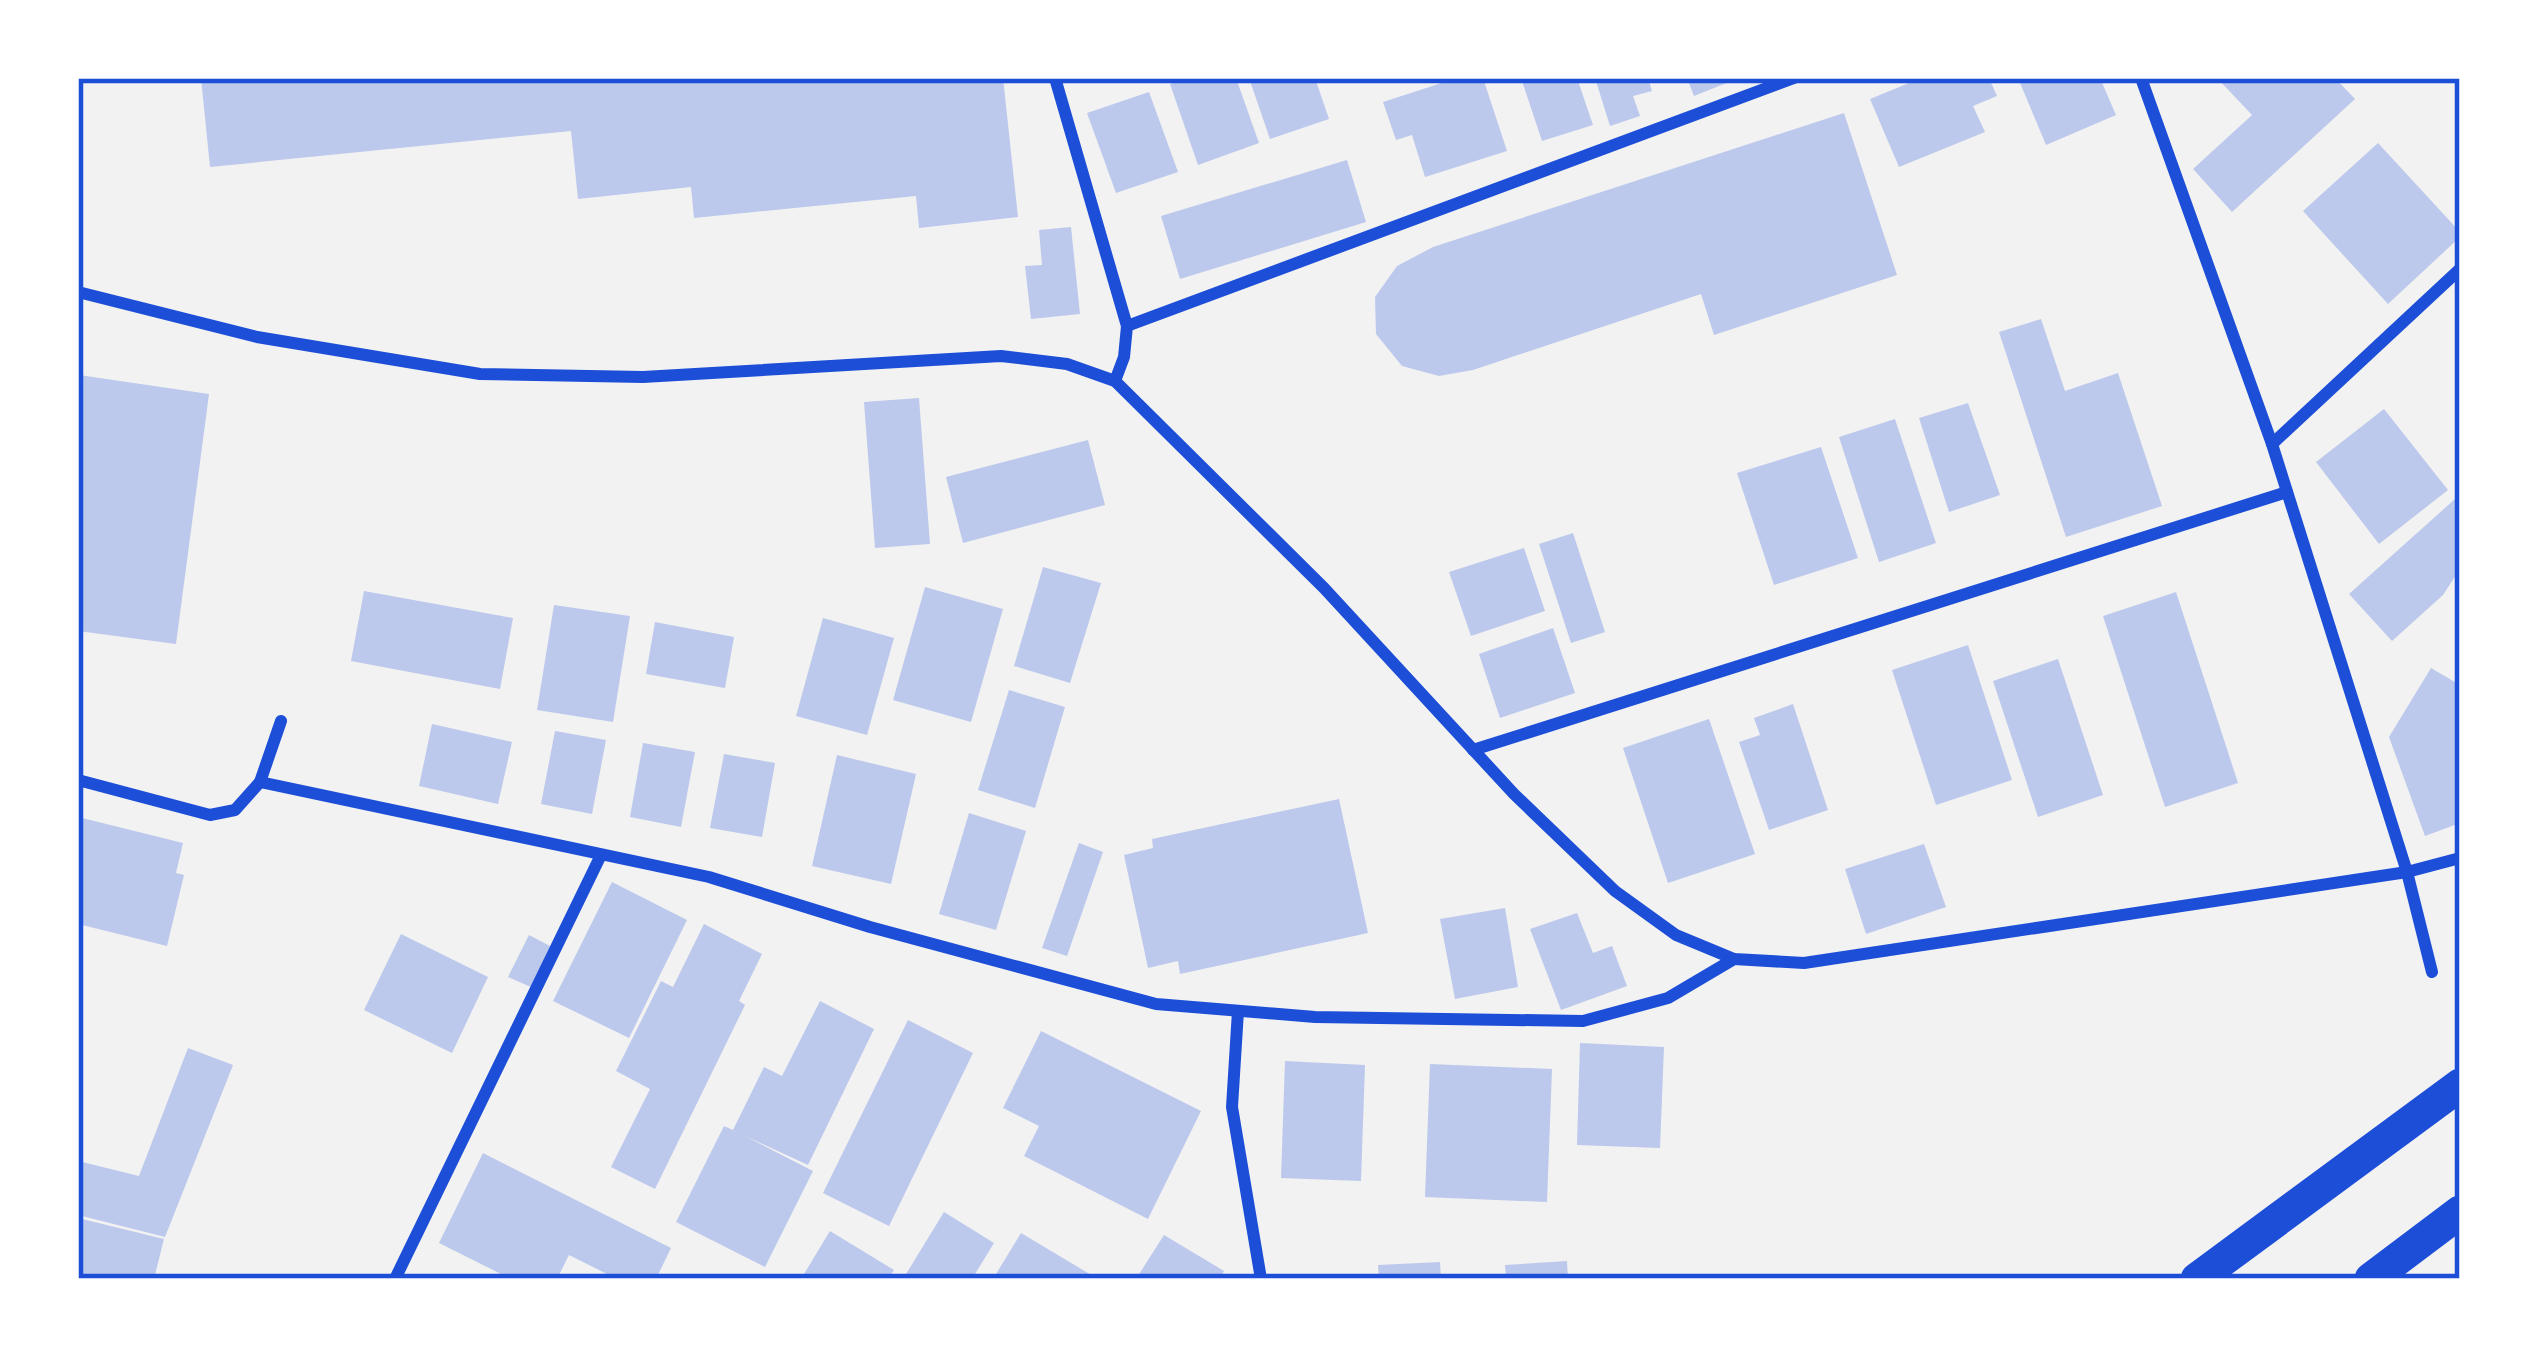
<svg xmlns="http://www.w3.org/2000/svg" width="2538" height="1357" font-family="Montserrat,sans-serif">
	<style>
		.building { fill: #bdc9ec }
		.lines { fill: none; stroke-linecap: round; stroke-linejoin: round }
		.minor { stroke: #1d4ed8; stroke-width: 12 }
		.trunk { stroke: #1d4ed8; stroke-width: 33 }
		.neatline { fill: none; stroke: #1d4ed8; stroke-width: 4.5 }
	</style>
	<rect width="100%" height="100%" fill="#f2f2f2"/>
	<g class="building">
		<path d="M201,78H1003L1018,217L919,228L916,196L694,218L691,187L578,199L571,131L210,167Z"/>
		<path d="M1188,78H1236L1259,143L1198,165L1170,84Z"/>
		<path d="M1249,78H1315L1329,119L1270,139Z"/>
		<path d="M1457,78H1483L1507,151L1425,177L1412,135L1396,140L1383,102Z"/>
		<path d="M1521,78H1577L1593,125L1542,141Z"/>
		<path d="M1595,78H1648L1652,91L1633,96L1640,116L1610,126Z"/>
		<path d="M1687,78H1739L1694,96Z"/>
		<path d="M1921,78H1989L1997,96L1973,106L1985,132L1899,167L1870,99Z"/>
		<path d="M2018,78H2100L2116,115L2046,145Z"/>
		<path d="M2217,78H2335L2355,99L2232,212L2193,169L2252,115Z"/>
		<path d="M1149,92L1178,172L1116,193L1087,113Z"/>
		<path d="M1844,113L1897,275L1714,335L1701,294L1473,370L1439,376L1402,366L1376,334L1375,297L1397,266L1433,247Z"/>
		<path d="M2378,143L2460,232V237L2388,304L2303,211Z"/>
		<path d="M1347,160L1366,222L1180,279L1161,216Z"/>
		<path d="M1071,227L1080,314L1031,319L1025,266L1042,265L1039,230Z"/>
		<path d="M2041,319L2065,391L2118,373L2162,506L2066,537L1999,332Z"/>
		<path d="M79,375L209,394L176,644L78,631Z"/>
		<path d="M919,398L930,544L875,548L864,402Z"/>
		<path d="M1968,403L2000,495L1949,512L1919,418Z"/>
		<path d="M2384,409L2448,490L2379,544L2316,462Z"/>
		<path d="M1895,419L1936,543L1879,562L1839,437Z"/>
		<path d="M1088,440L1105,505L963,543L946,477Z"/>
		<path d="M1821,447L1858,558L1774,585L1737,473Z"/>
		<path d="M2455,499L2460,504V569L2443,595L2392,641L2349,594Z"/>
		<path d="M1573,533L1605,632L1571,643L1539,544Z"/>
		<path d="M1524,548L1545,611L1471,636L1449,572Z"/>
		<path d="M1043,567L1101,583L1070,683L1014,666Z"/>
		<path d="M925,587L1003,609L971,722L893,700Z"/>
		<path d="M364,591L513,618L500,689L351,661Z"/>
		<path d="M2176,592L2238,783L2165,807L2103,616Z"/>
		<path d="M554,605L630,616L613,722L537,710Z"/>
		<path d="M823,618L894,638L867,735L796,716Z"/>
		<path d="M655,622L734,637L725,688L646,674Z"/>
		<path d="M1553,628L1575,693L1500,718L1479,654Z"/>
		<path d="M1968,645L2012,780L1936,805L1892,670Z"/>
		<path d="M2058,659L2103,795L2038,817L1993,681Z"/>
		<path d="M2431,668L2460,685V823L2425,836L2389,737Z"/>
		<path d="M1009,690L1065,707L1035,808L978,790Z"/>
		<path d="M1793,704L1828,810L1769,830L1739,742L1760,735L1754,718Z"/>
		<path d="M1709,719L1755,854L1668,883L1623,748Z"/>
		<path d="M432,724L512,742L498,804L419,786Z"/>
		<path d="M555,731L606,740L592,814L541,804Z"/>
		<path d="M643,743L695,752L681,827L630,817Z"/>
		<path d="M724,754L775,763L762,837L710,828Z"/>
		<path d="M837,755L916,774L891,884L812,866Z"/>
		<path d="M1339,799L1368,933L1180,974L1178,961L1148,968L1124,855L1153,848L1152,839Z"/>
		<path d="M969,813L1026,831L996,930L939,914Z"/>
		<path d="M78,817L183,843L176,873L184,875L167,946L78,924Z"/>
		<path d="M1079,843L1103,852L1067,956L1042,948Z"/>
		<path d="M1924,844L1946,907L1866,934L1845,869Z"/>
		<path d="M612,882L687,920L629,1038L553,1001Z"/>
		<path d="M1505,908L1518,987L1455,999L1440,919Z"/>
		<path d="M1577,913L1593,953L1612,946L1627,986L1561,1010L1530,929Z"/>
		<path d="M704,924L762,954L739,1001L745,1005L655,1189L611,1167L650,1089L616,1071L661,981L673,987Z"/>
		<path d="M401,934L488,977L452,1053L364,1010Z"/>
		<path d="M529,935L550,946L531,987L508,977Z"/>
		<path d="M820,1001L874,1029L808,1165L743,1135L813,1171L765,1267L676,1222L724,1126L733,1130L764,1067L782,1076Z"/>
		<path d="M908,1020L973,1053L889,1226L823,1193Z"/>
		<path d="M1041,1031L1201,1111L1148,1219L1024,1156L1039,1126L1003,1108Z"/>
		<path d="M1580,1043L1664,1047L1660,1148L1577,1145Z"/>
		<path d="M188,1048L233,1065L165,1237L78,1215V1161L139,1176Z"/>
		<path d="M1285,1061L1365,1065L1361,1181L1281,1178Z"/>
		<path d="M1430,1064L1552,1069L1547,1202L1425,1197Z"/>
		<path d="M483,1153L671,1248L656,1279H617L569,1255L557,1279H511L439,1243Z"/>
		<path d="M944,1212L994,1243L972,1279H903Z"/>
		<path d="M78,1218L164,1239L154,1279H78Z"/>
		<path d="M830,1231L894,1270L888,1279H801Z"/>
		<path d="M1021,1233L1098,1279H993Z"/>
		<path d="M1164,1235L1224,1271L1219,1279H1136Z"/>
		<path d="M1567,1261L1568,1279H1506L1505,1265Z"/>
		<path d="M1440,1262L1441,1279H1379L1378,1265Z"/>
	</g>
	<g class="lines">
		<g class="minor">
			<path d="M1055,78L1127,326L1124,357L1115,381"/>
			<path d="M2141,78L2272,444L2407,872L2432,972"/>
			<path d="M78,292L257,337L480,374L643,377L1001,356L1067,364L1115,381L1324,588L1514,794L1615,891L1676,935L1734,959L1804,963L2407,872L2460,858"/>
			<path d="M1127,326L1794,78"/>
			<path d="M2272,444L2460,269"/>
			<path d="M1473,750L2287,492"/>
			<path d="M78,780L210,815L235,810L260,782L281,721"/>
			<path d="M260,782L709,877L870,927L1156,1004L1315,1017L1583,1021L1668,998L1734,959"/>
			<path d="M1238,1011L1232,1107L1261,1279"/>
			<path d="M395,1279L601,855"/>
		</g>
		<g class="trunk">
			<path d="M2197,1279L2460,1085"/>
			<path d="M2371,1279L2460,1212"/>
		</g>
	</g>
	<rect width="2538" height="1357" fill="none" stroke="#ffffff" stroke-width="162"/>
	<rect x="81" y="81" width="2376" height="1195" class="neatline"/>
</svg>
